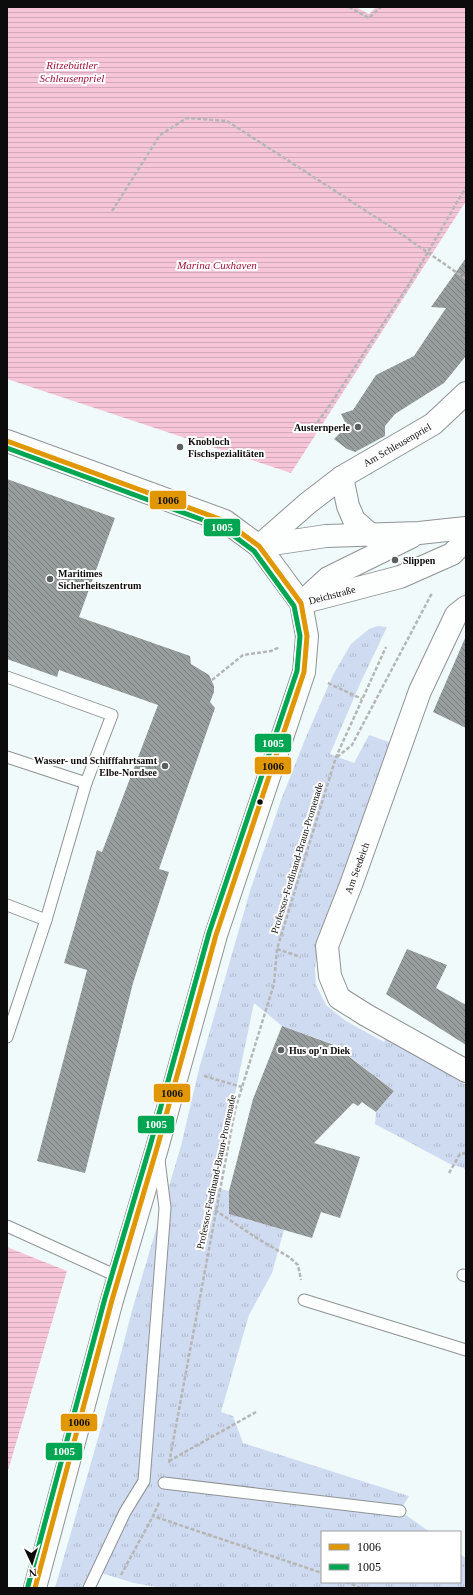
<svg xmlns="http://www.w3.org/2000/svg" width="473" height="1595" font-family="'Times New Roman',serif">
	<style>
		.grass { fill: url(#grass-tufts) }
		.water { fill: url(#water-rules) }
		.pier { fill: #f0fafa }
		.building { fill: url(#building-back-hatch) }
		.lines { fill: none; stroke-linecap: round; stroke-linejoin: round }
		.service-casing { stroke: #8f9393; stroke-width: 13 }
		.minor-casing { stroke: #8f9393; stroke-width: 24 }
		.path { stroke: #b5b7b7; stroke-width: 2.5; stroke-dasharray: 4 2; stroke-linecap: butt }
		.service { stroke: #fdfefe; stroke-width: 11 }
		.minor { stroke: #fdfefe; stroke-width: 22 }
		.bus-1-casing { stroke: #fff; stroke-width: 8 }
		.bus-2-casing { stroke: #fff; stroke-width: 8 }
		.bus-1 { stroke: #e09701; stroke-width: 5 }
		.bus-2 { stroke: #00a651; stroke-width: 5 }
		.poi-dot { fill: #5c5f5f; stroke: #fff; stroke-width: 1.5 }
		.bus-dot { fill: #0c0c0c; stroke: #fff; stroke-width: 1.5 }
		.labels { text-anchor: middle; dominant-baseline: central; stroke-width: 4; stroke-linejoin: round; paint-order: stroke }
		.poi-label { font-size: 10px; font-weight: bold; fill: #0c0c0c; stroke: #fff; text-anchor: start }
		.street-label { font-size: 10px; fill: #0c0c0c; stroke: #fff }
		.water-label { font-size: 11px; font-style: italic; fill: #a1123c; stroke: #fff }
		.line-badge { stroke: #fff; stroke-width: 1.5 }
		.badge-label { font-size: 11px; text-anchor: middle; font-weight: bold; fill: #fff }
		.pale-badge-label { font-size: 11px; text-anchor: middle; font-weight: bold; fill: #111 }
	</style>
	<defs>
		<pattern id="grass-tufts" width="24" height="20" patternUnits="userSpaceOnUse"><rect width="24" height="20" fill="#cfdbf1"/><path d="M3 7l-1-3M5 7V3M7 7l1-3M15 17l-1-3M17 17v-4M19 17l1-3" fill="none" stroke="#b1bbcd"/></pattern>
		<pattern id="water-rules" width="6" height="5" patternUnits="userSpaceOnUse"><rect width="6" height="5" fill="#f6c6d8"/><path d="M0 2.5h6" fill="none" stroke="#d2a9b8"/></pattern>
		<pattern id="building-back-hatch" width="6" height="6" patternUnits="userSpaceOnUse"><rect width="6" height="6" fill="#969d9c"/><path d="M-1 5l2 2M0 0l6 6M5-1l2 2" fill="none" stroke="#797e7e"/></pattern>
	</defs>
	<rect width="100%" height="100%" fill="#f0fafa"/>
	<path class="grass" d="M378,626L387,627L359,686L330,754L354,763L369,735L389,742L391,746L336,899L316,962L315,969L316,985L326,1005L346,1021L384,1042L387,1037L466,1085V1171L464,1168L450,1164L375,1124L376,1112L394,1091L343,1051L344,1048L282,1026L254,1003L235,1094L211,1187L229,1191V1214L284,1230L272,1273L249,1315L221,1412L233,1416L243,1443L409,1496L400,1511L430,1532H322V1582H460V1554L466,1558V1588H162L134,1583L91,1570L83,1588H55L105,1414L133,1307L181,1146L199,1069L250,891L281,800L306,737L333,675L351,644L369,629Z"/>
	<g class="water">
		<path d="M7,7H356L369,14L376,7H466V201L291,473L7,379Z"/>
		<path d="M7,1247L67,1271L7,1474Z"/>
	</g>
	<path class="pier" d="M63,1286L65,1287L9,1474L7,1476Z"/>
	<g class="building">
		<path d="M466,258V356L444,383L395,414L385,426V436L355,452L347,449L334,439L347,426L341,414L353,410L376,375L414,356L446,308L431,307Z"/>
		<path d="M7,479L115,518L79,617L190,656L191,664L209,675L214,686V692L210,702L215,708L159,869L169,872L133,983L85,1173L37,1161L87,970L64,963L97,850L102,852L158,705L59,670L57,677L7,659Z"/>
		<path d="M466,636V728L433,712Z"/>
		<path d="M407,949L447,965L436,988L466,1005V1045L386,994Z"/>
		<path d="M282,1026L334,1045L394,1091L376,1112L362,1102L358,1106L353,1103L314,1143L360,1157L340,1218L321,1212L312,1238L229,1214V1191L253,1099Z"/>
	</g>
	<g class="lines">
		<defs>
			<g id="service">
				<path d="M7,677L112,715L86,783"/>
				<path d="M7,757L86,783L46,920L7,1037"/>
				<path d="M7,905L46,920"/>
				<path d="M7,1226L119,1277"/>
				<path d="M463,1275L466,1276"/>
				<path d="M304,1300L466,1350"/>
				<path d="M164,1483L400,1511"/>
				<path d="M89,1588L125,1512L144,1481L165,1208L159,1160"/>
			</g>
			<g id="minor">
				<path d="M7,441L225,521L259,546L301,603L307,636L304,672L216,935L157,1148L112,1300L35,1588"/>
				<path d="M342,477L348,506L354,520L372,536"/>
				<path d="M259,546L308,503L342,477L433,424L466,393"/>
				<path d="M259,546L326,536L419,533L466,528"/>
				<path d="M303,601L328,578L411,537"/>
				<path d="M301,603L400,577L452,554L466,540"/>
				<path d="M466,607L456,615L420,691L352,882L327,946L330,976L339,998L366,1015L466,1071"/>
			</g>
		</defs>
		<use href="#service" class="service-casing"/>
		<use href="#minor" class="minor-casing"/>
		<g class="path">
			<path d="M349,7L369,18L381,7"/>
			<path d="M112,211L160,135L187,118L227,121L394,229L466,279"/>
			<path d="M314,427L330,405L408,286L466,187"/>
			<path d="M212,680L243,655L271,651L280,647"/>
			<path d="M328,683L362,699"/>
			<path d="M337,757L352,745L432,593"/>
			<path d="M277,949L301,957"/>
			<path d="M204,1076L242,1087"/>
			<path d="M449,1173L460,1154L466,1153"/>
			<path d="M215,1210L255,1237L289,1257L298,1265L301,1280"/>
			<path d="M169,1461L256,1412"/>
			<path d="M169,1463L235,1110L274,984L277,949L336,757L386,647"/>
			<path d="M159,1503L153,1516L322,1573"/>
			<path d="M121,1575L153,1516"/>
			<path d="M346,1582L361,1588"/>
		</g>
		<use href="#service" class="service"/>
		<use href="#minor" class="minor"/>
		<defs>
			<path id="bus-1" d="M7,441L225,521L259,546L301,603L307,636L304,672L216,935L157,1148L112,1300L35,1588"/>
			<path id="bus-2" d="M7,448L222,527L254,551L294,606L300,636L297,671L209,933L150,1146L105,1298L28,1586"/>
		</defs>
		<use href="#bus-1" class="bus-1-casing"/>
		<use href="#bus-2" class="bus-2-casing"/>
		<use href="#bus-1" class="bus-1"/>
		<use href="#bus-2" class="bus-2"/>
	</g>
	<g class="poi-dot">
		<circle cx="358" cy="427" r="4"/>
		<circle cx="180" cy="447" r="4"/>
		<circle cx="395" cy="560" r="4"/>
		<circle cx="50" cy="579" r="4"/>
		<circle cx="165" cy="766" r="4"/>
		<circle cx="281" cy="1050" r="4"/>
	</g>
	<circle class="bus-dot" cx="260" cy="802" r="3.5"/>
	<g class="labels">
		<g class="poi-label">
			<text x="350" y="427" text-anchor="end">Austernperle</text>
			<text x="188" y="441">Knobloch<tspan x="188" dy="12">Fischspezialitäten</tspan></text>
			<text x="403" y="560">Slippen</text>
			<text x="58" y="573">Maritimes<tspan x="58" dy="12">Sicherheitszentrum</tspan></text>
			<text x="157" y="760" text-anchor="end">Wasser- und Schifffahrtsamt<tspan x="157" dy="12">Elbe-Nordsee</tspan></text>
			<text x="289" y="1050">Hus op'n Diek</text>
		</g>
		<g class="street-label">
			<text transform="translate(397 445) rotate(-30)">Am Schleusenpriel</text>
			<text transform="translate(332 595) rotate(-15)">Deichstraße</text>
			<text transform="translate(297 858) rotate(-73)">Professor-Ferdinand-Braun-Promenade</text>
			<text transform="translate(357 868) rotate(-70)">Am Seedeich</text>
			<text transform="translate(216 1172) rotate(-78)">Professor-Ferdinand-Braun-Promenade</text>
		</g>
		<g class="water-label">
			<text x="72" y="65">Ritzebüttler<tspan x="72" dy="13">Schleusenpriel</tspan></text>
			<text x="217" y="265">Marina Cuxhaven</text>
		</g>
	</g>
	<g class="line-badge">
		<rect x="149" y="490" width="38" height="20" rx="4" fill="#e09701"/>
		<rect x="203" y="518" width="38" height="19" rx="4" fill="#00a651"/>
		<rect x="254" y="733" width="38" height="20" rx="4" fill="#00a651"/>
		<rect x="254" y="756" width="38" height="19" rx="4" fill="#e09701"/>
		<rect x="153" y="1083" width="38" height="20" rx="4" fill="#e09701"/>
		<rect x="137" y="1115" width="38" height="19" rx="4" fill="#00a651"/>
		<rect x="60" y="1413" width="38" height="19" rx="4" fill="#e09701"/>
		<rect x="45" y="1442" width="38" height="19" rx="4" fill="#00a651"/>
	</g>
	<g class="badge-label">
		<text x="222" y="531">1005</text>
		<text x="273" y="747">1005</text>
		<text x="156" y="1128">1005</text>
		<text x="64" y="1455">1005</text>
	</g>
	<g class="pale-badge-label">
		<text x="168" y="504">1006</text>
		<text x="273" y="770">1006</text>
		<text x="172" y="1097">1006</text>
		<text x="79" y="1426">1006</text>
	</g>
	<rect width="473" height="1595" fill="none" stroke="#0c0c0c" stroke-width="16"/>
	<rect x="321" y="1531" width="140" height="52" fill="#ffffff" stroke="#9e9e9e"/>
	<rect x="329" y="1544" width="20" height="6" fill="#e09701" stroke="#9e9e9e"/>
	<text x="357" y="1551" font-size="12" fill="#0c0c0c">1006</text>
	<rect x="329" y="1564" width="20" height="6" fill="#00a651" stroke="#9e9e9e"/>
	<text x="357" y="1571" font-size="12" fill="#0c0c0c">1005</text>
	<g transform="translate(32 1563) rotate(176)" stroke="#ffffff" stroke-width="3" paint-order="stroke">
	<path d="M0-3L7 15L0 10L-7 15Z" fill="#0c0c0c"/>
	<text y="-6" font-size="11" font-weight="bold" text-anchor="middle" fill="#0c0c0c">N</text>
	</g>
</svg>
